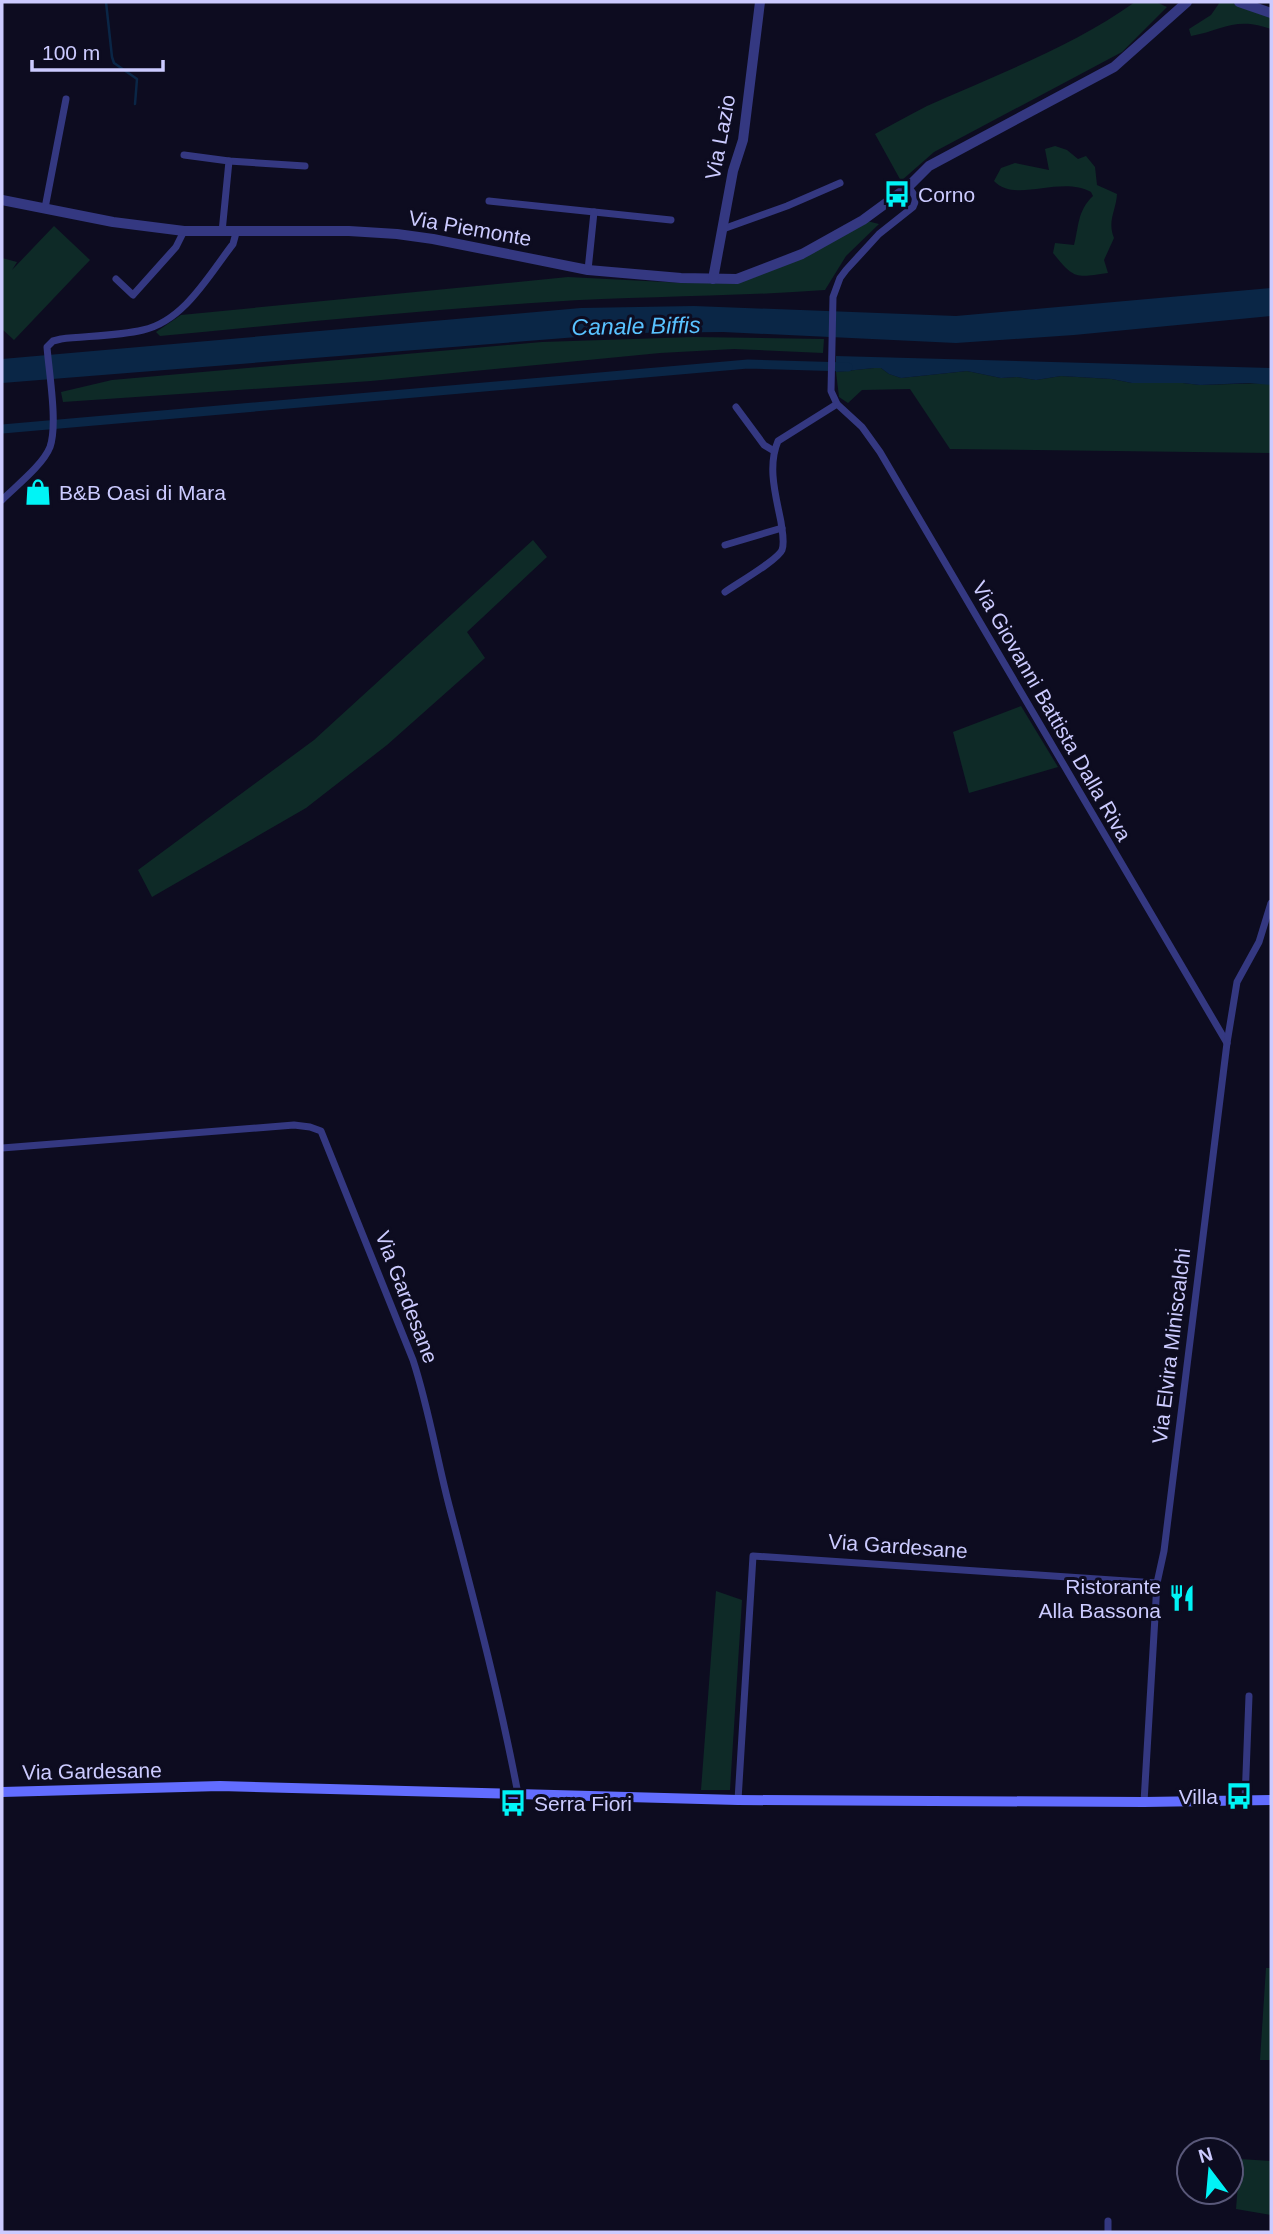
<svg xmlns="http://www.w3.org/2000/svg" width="1273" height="2234" font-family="Helvetica,sans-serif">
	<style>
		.green { fill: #0e2a27 }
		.water { fill: #0a2646 }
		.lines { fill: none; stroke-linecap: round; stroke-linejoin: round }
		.stream { stroke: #0a2646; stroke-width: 2.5 }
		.canal { stroke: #0a2646; stroke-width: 9 }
		.minor { stroke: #343881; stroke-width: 7 }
		.tertiary { stroke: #343881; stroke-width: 10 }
		.secondary { stroke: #626dff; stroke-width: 10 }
		.labels { text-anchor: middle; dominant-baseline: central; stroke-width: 6; stroke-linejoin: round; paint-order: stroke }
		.street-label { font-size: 21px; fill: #cccbff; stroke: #0d0c20 }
		.poi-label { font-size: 21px; fill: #cccbff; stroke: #0d0c20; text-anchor: start }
		.water-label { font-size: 23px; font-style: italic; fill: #59c2ff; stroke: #0d0c20 }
	</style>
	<rect width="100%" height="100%" fill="#0d0c20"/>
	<g class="green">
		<path d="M1135,2H1156L1167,7L1122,52L934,152L901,181L875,134C892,125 909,115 927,106C998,74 1072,47 1135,2Z"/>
		<path d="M1220,2H1230L1271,16V29C1236,16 1223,30 1191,36L1189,29L1211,15Z"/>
		<path d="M1055,146L1067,150L1078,159L1086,156L1095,167L1097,185L1117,194C1116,211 1107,221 1114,238L1104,260L1108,273C1075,278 1074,279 1053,253L1055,243L1074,245C1079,227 1077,211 1093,196L1091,192C1060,175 1015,204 994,181L1001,168L1015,163L1049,170L1045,149Z"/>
		<path d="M867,221L879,224L846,256L825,290C732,297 640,296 548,302C418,310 289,324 160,336L156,332L181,315L568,277L685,283L738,282Z"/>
		<path d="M54,226L90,260L14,340L2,329V258L17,262L12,270Z"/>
		<path d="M694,337L824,339L823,353L734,349L660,353L371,381L63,402L61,392L112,380L542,342Z"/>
		<path d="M874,368H881L889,374L901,378L967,371L1001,378L1017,377L1036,380L1061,376L1112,379L1132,383H1183L1200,385L1266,383L1271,385V453L950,449L910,389L862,390L848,403L839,397L836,372Z"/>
		<path d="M533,540L547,557L467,632L485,658L387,745L306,808L152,897L138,870L314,740Z"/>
		<path d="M1021,706L1058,767L969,793L953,732Z"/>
		<path d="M716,1591L742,1600L730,1790H701Z"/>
		<path d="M1266,1968H1271V2060H1260Z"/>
		<path d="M1240,2159L1271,2161V2215L1236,2209Z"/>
	</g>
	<g class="water">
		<path d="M1271,288V316L1074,335L956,343L723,332L628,333L2,383V359L581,308L694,306L956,316Z"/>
		<path d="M836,356L1271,368V385L1250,383L1200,385L1183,383H1132L1112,379L1061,376L1036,380L1017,377L1001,378L967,371L901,378L889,374L881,368H874L836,372Z"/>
	</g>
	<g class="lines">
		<path class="stream" d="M106,2L112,57L114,63L137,79L135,104"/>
		<path class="canal" d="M2,429L748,364L848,367"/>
		<g class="minor">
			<path d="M184,155L229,161L305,166"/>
			<path d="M908,187C914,194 918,198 913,207L879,234L846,270L840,278L833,297L831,391L837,404L862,427L880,452L1227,1043"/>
			<path d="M489,201L671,220"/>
			<path d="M45,208L66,99"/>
			<path d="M723,229L787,206L840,183"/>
			<path d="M222,232L229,161"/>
			<path d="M588,270L594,212"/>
			<path d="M116,279L133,295L176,247L184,231"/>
			<path d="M736,407L764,445L774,451"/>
			<path d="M2,500C16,486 43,465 50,447C58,424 49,373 47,347L53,341L61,339C87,336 118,336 143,330C184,321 209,275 233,244L236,233"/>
			<path d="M725,545L782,528"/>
			<path d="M725,592C736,584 778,560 782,550C785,542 782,530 781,522C776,496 767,467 778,441L837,404"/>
			<path d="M2,1148L294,1125L310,1127L321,1131L413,1360C429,1409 437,1460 450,1509C475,1604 500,1698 518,1794"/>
			<path d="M738,1800L753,1556L1157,1583"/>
			<path d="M1245,1800L1249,1696"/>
			<path d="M1144,1802L1157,1583L1164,1551L1227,1043L1237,982L1259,942L1271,903"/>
			<path d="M1108,2221V2232"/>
		</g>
		<g class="tertiary">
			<path d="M1239,2L1271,13"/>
			<path d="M2,200L113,222L184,231H349L397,234L433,239L588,270L681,278L737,279L802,254L863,220L908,187L929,166L1114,67L1187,2"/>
			<path d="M713,279L733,171L743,140L760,2"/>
		</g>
		<path class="secondary" d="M2,1792L220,1786L738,1800L1144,1802L1271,1800"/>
	</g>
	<defs>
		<symbol id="bus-bare" viewBox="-9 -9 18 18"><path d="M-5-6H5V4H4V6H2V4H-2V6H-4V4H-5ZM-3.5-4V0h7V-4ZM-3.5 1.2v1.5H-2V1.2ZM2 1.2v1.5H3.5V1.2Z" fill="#00f4f6" stroke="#0d0c20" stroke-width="2.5" paint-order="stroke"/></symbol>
		<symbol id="shop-bare" viewBox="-9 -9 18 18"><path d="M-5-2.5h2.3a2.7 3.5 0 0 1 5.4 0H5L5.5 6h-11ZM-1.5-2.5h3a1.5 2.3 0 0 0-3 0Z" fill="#00f4f6" stroke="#0d0c20" stroke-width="2.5" paint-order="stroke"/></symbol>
		<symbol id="restaurant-bare" viewBox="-9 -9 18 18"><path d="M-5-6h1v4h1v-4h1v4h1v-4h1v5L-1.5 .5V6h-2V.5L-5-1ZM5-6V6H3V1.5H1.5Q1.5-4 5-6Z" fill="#00f4f6" stroke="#0d0c20" stroke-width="2.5" paint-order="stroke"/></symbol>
	</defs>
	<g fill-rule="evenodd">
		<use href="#bus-bare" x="878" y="175" width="38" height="38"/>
		<use href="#shop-bare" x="19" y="473" width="38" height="38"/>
		<use href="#restaurant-bare" x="1163" y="1579" width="38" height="38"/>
		<use href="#bus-bare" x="1220" y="1777" width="38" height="38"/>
		<use href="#bus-bare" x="494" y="1784" width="38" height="38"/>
	</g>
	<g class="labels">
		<g class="street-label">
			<text transform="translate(720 137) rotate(-79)">Via Lazio</text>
			<text transform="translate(470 228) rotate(10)">Via Piemonte</text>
			<text transform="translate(1052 711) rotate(60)">Via Giovanni Battista Dalla Riva</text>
			<text transform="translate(407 1297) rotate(69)">Via Gardesane</text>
			<text transform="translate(1171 1346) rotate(-83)">Via Elvira Miniscalchi</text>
			<text transform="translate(898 1546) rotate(4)">Via Gardesane</text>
			<text transform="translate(92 1771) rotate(-1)">Via Gardesane</text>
		</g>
		<g class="poi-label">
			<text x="918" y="194">Corno</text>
			<text x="59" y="492">B&amp;B Oasi di Mara</text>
			<text x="1161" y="1586" text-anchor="end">Ristorante<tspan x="1161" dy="24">Alla Bassona</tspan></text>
			<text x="1218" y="1796" text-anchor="end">Villa</text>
			<text x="534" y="1803">Serra Fiori</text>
		</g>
		<g class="water-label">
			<text transform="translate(636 326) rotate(-1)">Canale Biffis</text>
		</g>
	</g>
	<rect width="1273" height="2234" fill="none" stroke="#cccbff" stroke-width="7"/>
	<g transform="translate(1210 2171) rotate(344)"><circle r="33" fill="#0d0c20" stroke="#595879" stroke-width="2"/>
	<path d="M0-5L12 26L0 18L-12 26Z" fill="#00f4f6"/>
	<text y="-10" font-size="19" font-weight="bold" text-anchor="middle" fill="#cccbff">N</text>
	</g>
	<path d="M32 60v10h131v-10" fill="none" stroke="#cccbff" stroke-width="3.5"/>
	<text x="42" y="60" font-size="21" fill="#cccbff" stroke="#0d0c20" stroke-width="5" paint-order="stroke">100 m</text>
</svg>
